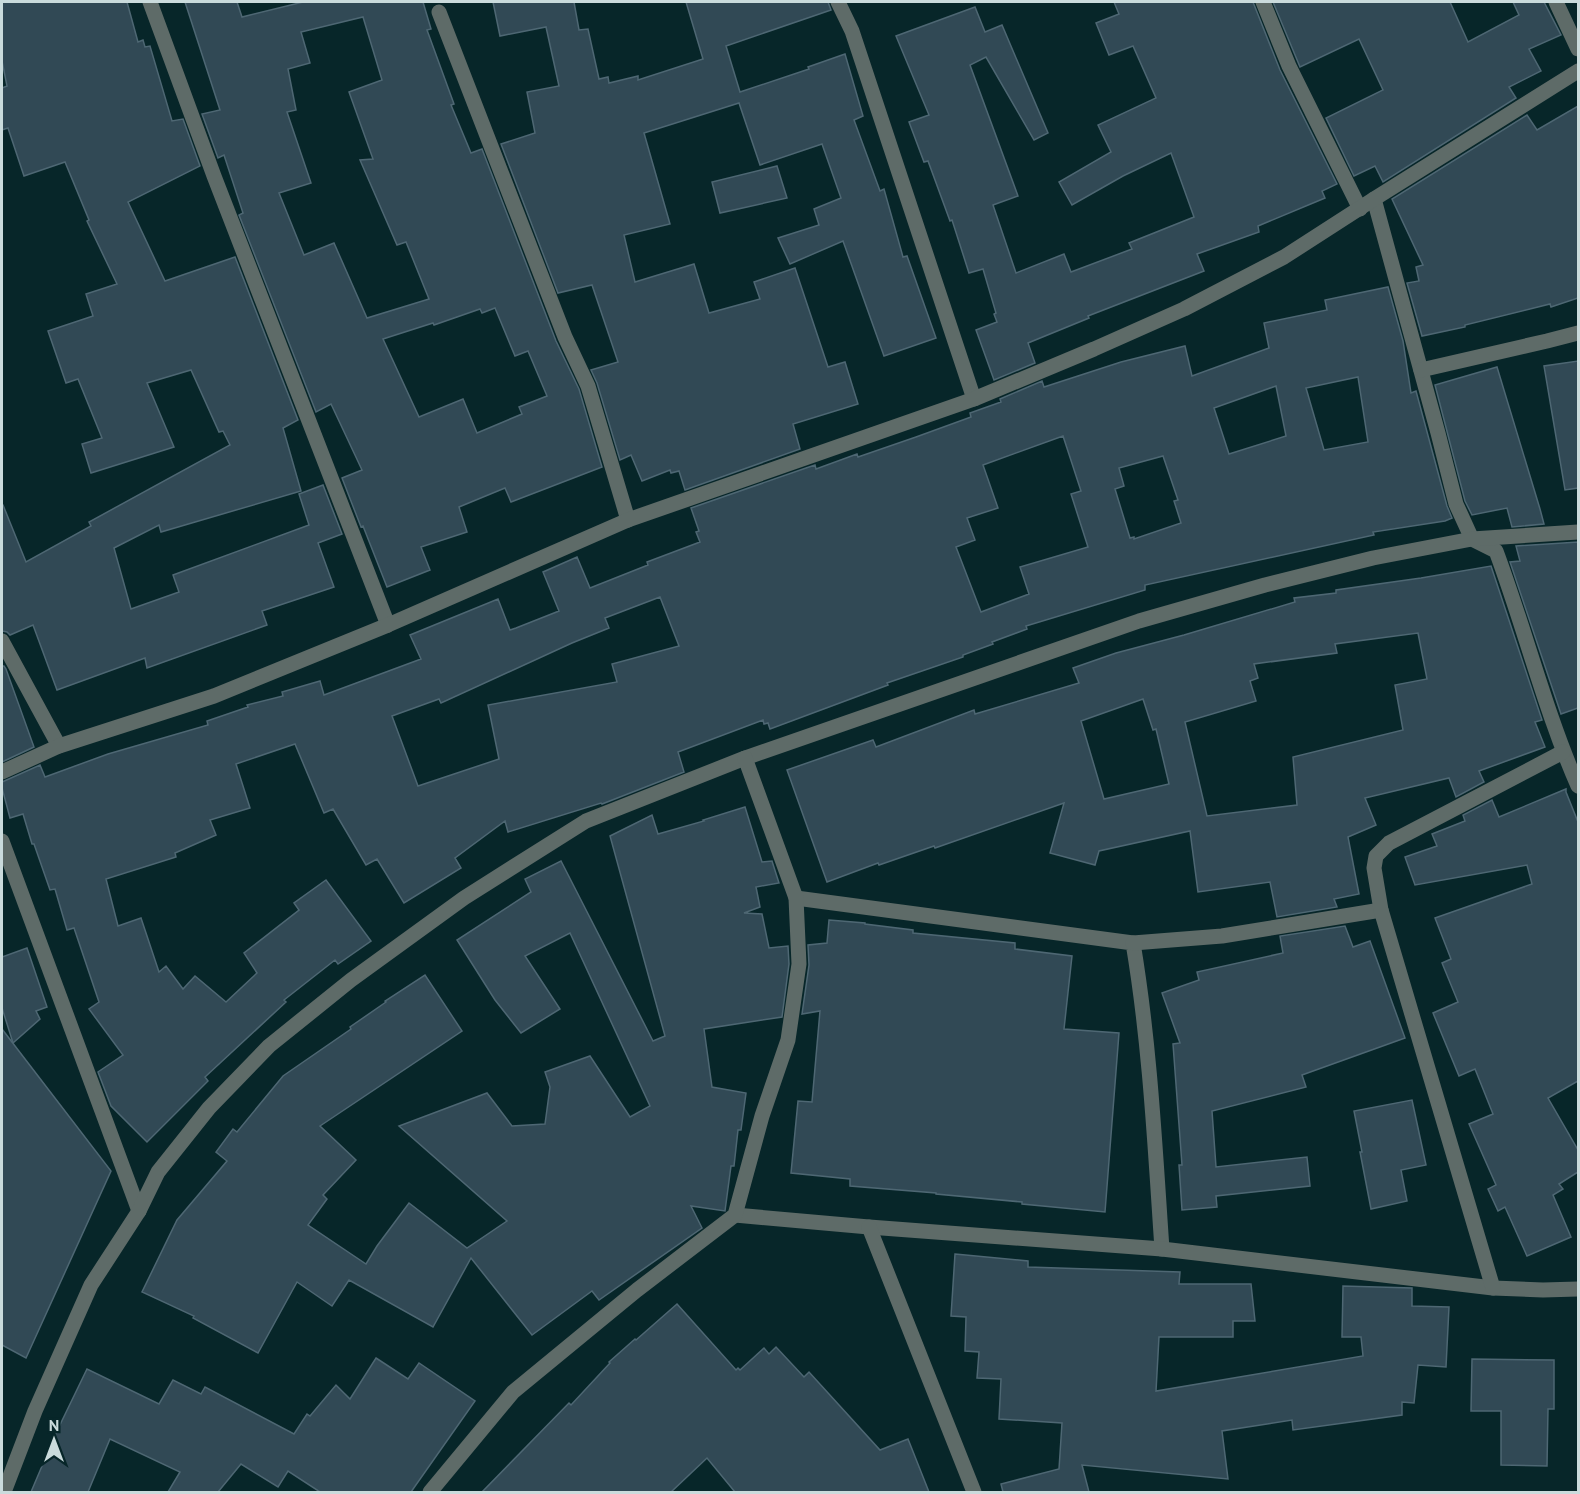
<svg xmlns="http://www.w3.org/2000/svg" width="1580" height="1494" font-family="'PT Sans',sans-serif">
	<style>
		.building { fill: #314955; stroke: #4e6773; stroke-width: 1.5; fill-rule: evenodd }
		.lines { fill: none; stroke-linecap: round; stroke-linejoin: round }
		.minor { stroke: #5e6b68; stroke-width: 15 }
	</style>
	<rect width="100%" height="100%" fill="#072629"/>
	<g class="building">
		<path d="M2,2H127L138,42L143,40L145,47L150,46L172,121L183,119L200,166L128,202L165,281L235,257L298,420L283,428L301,491L161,532L159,525L114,548L131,609L179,592L173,575L309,525L299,494L323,485L342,534L318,543L334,587L262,611L267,625L147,668L145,658L57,690L33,625L10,635L7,632L2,631V505H3L26,562L91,526L89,522L230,445L223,431L219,432L191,370L147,383L174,447L91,473L82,444L102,438L78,379L66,383L48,331L93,316L86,294L117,284L87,221L89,220L65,162L24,176L8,128L2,130V88L7,86L2,61Z"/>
		<path d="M185,2H237L242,17L303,2H423L431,29L427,30L454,104L451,105L471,153L482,149L556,341L579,389L602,467L511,502L505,488L459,507L467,532L421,547L430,570L387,587L363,526L361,527L342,478L362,470L331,404L316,412L239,215L243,213L224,155L218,158L202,114L220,110ZM363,17L382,80L349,92L373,159L360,160L397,245L406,242L429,299L367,318L334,243L304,255L279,193L311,183L287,112L296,110L288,69L310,63L301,32ZM495,308L515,356L528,351L547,396L519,407L522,414L477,433L463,399L419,417L383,339L433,323L434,325L480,309L482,313Z"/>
		<path d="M493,2H574L579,30L588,29L599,79L608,77L609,83L638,76V80L703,59L686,2H828L831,10L726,46L740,92L809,69L808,67L845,54L863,116L854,120L880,191L884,189L903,257L907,256L936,338L884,356L843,241L790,264L778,238L819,225L814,209L841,198L822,144L760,165L739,103L644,133L670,224L624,235L635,282L694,264L709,313L760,299L754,282L795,268L828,367L845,362L858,404L793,424L800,449L685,490L679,471L671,473L670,470L642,481L631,455L620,460L597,383L591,370L618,362L592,285L558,293L501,144L535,133L527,92L559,86L546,27L500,36Z"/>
		<path d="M1114,2H1253L1280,70L1337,184L1322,191L1325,198L1258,226L1259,232L1197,254L1204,271L1088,316L1089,318L1028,343L1035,363L994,380L976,330L997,322L994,314L996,313L983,269L969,273L952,220L950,221L928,161L924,162L909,122L929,115L896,36L975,7L985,32L1002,25L1048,133L1034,140L986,57L970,65L1018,196L993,205L1016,273L1064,254L1071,272L1132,249L1129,243L1194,217L1171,153L1123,176L1072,205L1059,182L1111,152L1098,125L1156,98L1133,46L1109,55L1096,23L1119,14Z"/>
		<path d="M1273,2H1450L1468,42L1519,15L1513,2H1544L1561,35L1529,49L1541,71L1509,87L1516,98L1383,182L1375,166L1354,176L1326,118L1383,90L1359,39L1300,67Z"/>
		<path d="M1578,106V298L1551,307L1550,304L1465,325V327L1422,336L1407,283L1419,281L1416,267L1423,265L1392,199L1527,115L1537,130Z"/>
		<path d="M777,166L787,198L720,213L712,182Z"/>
		<path d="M1388,287L1403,341L1411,393L1416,391L1447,506L1452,518L1445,521L1373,532L1374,535L1145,585V590L1026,626L1027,629L992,642L993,644L963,655V657L887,683L888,685L770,729L768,723L764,724L763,720L678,752L684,772L602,804L601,803L508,832L505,821L455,858L461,868L404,903L377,859L366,865L333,809L324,813L295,744L236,764L250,808L210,820L216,835L175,853L176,857L106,879L118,926L141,918L159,972L166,966L183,989L195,976L226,1002L257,973L244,953L299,910L294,903L326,880L371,941L338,964L335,960L284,1000L286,1002L205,1077L208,1081L147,1142L111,1106L98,1072L123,1055L89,1009L99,1002L74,928L67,930L55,889L50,890L34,844H32L23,814L10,818L2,788V782L40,765L45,777L108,754L208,725L207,721L248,707L247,705L283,696L282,692L320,681L324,695L421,659L410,635L498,599L510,630L516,628L559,611L543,572L577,557L590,588L648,565L647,562L700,542L696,532L699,531L691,508L806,468L815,465L816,469L857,454L858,457L916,437L971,417L970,413L1001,402L1000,399L1042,381L1044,387L1121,362L1185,346L1192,376L1269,348L1264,323L1327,310L1325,300ZM1358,377L1368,442L1324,450L1306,388ZM1276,386L1286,436L1229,454L1214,408ZM1063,436L1081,491L1071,494L1088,547L1020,567L1029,594L981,612L956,547L975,540L967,518L998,508L983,465ZM1163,456L1178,500L1174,501L1181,523L1134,539V537L1130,538L1115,489L1124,486L1119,468ZM660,597L679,646L612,664L617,682L488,705L499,759L418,786L392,716L439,699L441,703L572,643L609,628L605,618Z"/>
		<path d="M1578,361V488L1565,490L1544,366Z"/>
		<path d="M1497,367L1540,509L1544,524L1512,527L1507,508L1472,515L1465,501L1435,385Z"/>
		<path d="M1578,542V708L1561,714L1510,562L1520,561L1516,546Z"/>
		<path d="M1491,566L1542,720L1535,722L1545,747L1479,771L1484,782L1456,797L1449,778L1365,798L1376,825L1348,837L1359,894L1334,899L1337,907L1277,917L1270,882L1198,892L1190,831L1099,851L1095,865L1050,853L1064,803L935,848L934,846L879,865L878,863L827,882L787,770L873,740L876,747L974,710L975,714L1079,683L1073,668L1116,653L1184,635L1295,602L1294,598L1336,593V590L1421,578ZM1418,633L1427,679L1395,685L1403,730L1293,757L1297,805L1207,816L1185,722L1256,701L1250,681L1258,678L1254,664L1337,653L1335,644ZM1143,699L1153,730L1156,729L1169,784L1104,799L1081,721Z"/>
		<path d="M2,666H4L6,669L34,747L2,762Z"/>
		<path d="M1566,789V792L1578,822V1081L1548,1098L1578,1150V1172L1559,1184L1563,1189L1553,1195L1571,1237L1527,1256L1505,1207L1498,1211L1488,1189L1496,1185L1469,1124L1493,1114L1475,1069L1459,1076L1433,1013L1458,1002L1442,963L1451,959L1435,918L1532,884L1527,865L1415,885L1405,857L1437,846L1432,834L1465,821L1463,815L1492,800L1499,817Z"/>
		<path d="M745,807L762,862L772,861L779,883L756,887L760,907L744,913L762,914L769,948L788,946L789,964L782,1017L704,1029L712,1087L746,1093L741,1130H738L734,1166H731L725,1211L691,1206L702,1228L599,1300L592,1291L532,1335L471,1258L433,1327L349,1280L332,1306L297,1282L258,1353L193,1318L194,1316L142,1292L177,1220L227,1161L216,1152L233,1129L237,1132L283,1076L351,1029L350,1027L386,1002L385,1001L425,975L462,1031L320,1126L356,1160L323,1195L327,1199L308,1225L366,1264L377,1246L409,1203L467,1248L507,1221L399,1126L487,1093L512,1126L545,1124L550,1087L545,1072L590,1056L630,1117L650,1106L570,933L525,956L560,1009L521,1033L495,1000L457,940L531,892L525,879L561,861L653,1041L665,1036L610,836L652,815L658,834L704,821L703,820Z"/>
		<path d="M829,920L865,923V924L913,930V933L1015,943V949L1072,956L1064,1029L1119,1033L1105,1212L1022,1204V1202L936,1194V1193L850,1186V1179L791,1173L798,1101L812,1102L820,1011L802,1014L809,965L808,945L827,943Z"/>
		<path d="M1345,926L1353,947L1370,941L1405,1038L1302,1075L1306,1087L1212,1111L1216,1167L1307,1157L1310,1186L1216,1196L1217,1207L1182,1210L1179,1165H1182L1173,1044L1180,1043L1162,993L1199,980L1197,972L1283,953L1280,936Z"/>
		<path d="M27,948L47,1007L36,1011L40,1019L13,1043L2,1008V957Z"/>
		<path d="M2,1029L111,1171L26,1358L2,1345Z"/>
		<path d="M1412,1100L1426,1165L1401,1170L1407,1201L1371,1209L1360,1152H1362L1354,1111Z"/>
		<path d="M955,1254L1028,1261V1267L1180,1272L1179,1284H1251L1255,1321H1233V1337H1159L1156,1391L1363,1356L1361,1337H1342L1343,1286L1412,1288V1306L1449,1307L1446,1367L1418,1365L1414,1403L1402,1402V1415L1293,1430L1292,1420L1222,1431L1228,1479L1082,1465L1089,1492H1003L1001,1484L1059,1469L1062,1423L999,1419L1001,1379L977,1378L979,1352L965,1351L966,1317L951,1316Z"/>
		<path d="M677,1304L736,1370L738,1368L740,1370L764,1348L769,1354L776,1347L804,1377L809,1372L880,1450L908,1439L929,1492H735L707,1458L671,1492H482L569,1403L571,1405L610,1363L609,1362L635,1339L636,1340Z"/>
		<path d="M376,1358L408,1379L419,1363L475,1401L411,1492H320L288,1471L278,1487L241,1464L218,1492H168L180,1472L110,1439L88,1492H31L56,1433L87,1369L159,1404L173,1380L201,1394L205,1387L294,1434L307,1414L310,1416L336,1385L350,1399Z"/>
		<path d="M1472,1359L1554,1360V1409H1548L1547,1466L1501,1465V1411H1471Z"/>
	</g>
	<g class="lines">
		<g class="minor">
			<path d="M150,2L214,176L388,625"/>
			<path d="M838,2L852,31L974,399"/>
			<path d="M1263,2L1289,66L1360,209"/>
			<path d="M1556,2L1578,49"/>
			<path d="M439,12L565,337L588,386L628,520"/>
			<path d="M1374,199L1438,433L1456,504L1472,539L1496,551C1525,629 1545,711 1578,786"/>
			<path d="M1421,370L1547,341L1578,333"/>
			<path d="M2,641L59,746"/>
			<path d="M2,772L59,746L214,696L388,625L628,520L974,399L1094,349L1184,309L1284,257L1374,199L1578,71"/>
			<path d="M2,841L139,1211"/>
			<path d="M796,898L1133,943C1150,1044 1155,1147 1162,1249"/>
			<path d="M1133,943L1222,936L1381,910"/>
			<path d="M735,1215L869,1227L1162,1249L1493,1288L1543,1290L1578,1289"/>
			<path d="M869,1227L974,1492"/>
			<path d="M1493,1288L1381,910L1374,868L1376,856L1389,843L1563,752"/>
			<path d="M4,1492L35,1411L91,1285L139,1211L158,1172L209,1108L269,1046L351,980L464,898L586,821L745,758L1139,621L1265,585L1373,558L1472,539L1578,532"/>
			<path d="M430,1492L513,1392L637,1290L735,1215L762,1116L788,1040L799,964L796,898L745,758"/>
		</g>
	</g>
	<rect width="1580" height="1494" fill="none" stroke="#cadbdc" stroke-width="6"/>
	<g transform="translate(54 1440)" stroke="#072629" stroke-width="4.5" paint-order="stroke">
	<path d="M0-4.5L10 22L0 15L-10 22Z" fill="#cadbdc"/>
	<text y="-9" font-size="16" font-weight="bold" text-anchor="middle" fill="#cadbdc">N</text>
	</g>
</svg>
